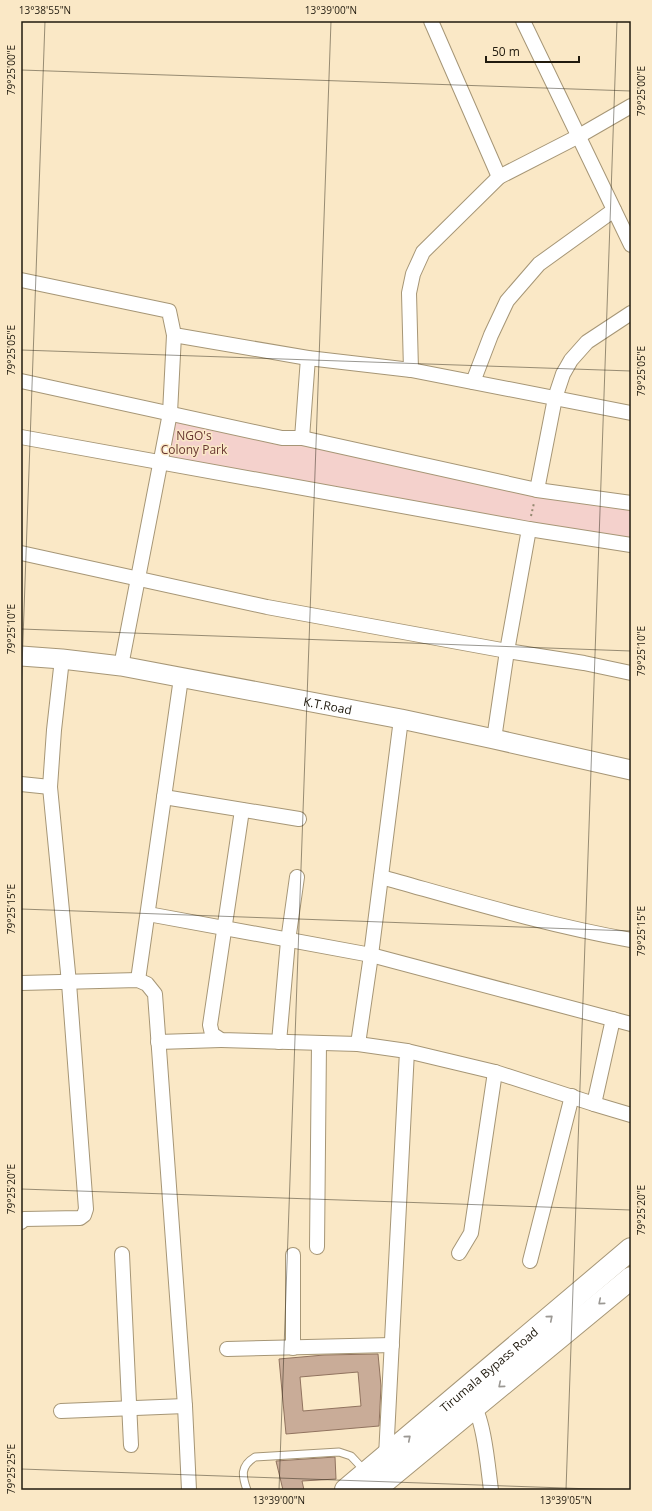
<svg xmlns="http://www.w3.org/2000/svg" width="652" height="1511" font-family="'Open Sans',sans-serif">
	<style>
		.green { fill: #f4d1cc }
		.building { fill: #c9ac98; stroke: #91735f; fill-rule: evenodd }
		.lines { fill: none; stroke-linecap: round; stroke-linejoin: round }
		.service-casing { stroke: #a69676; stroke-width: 9 }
		.minor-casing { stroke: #a69676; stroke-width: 16 }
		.secondary-casing { stroke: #a69676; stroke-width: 21 }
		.primary-casing { stroke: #a69676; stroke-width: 24 }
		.path { stroke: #958971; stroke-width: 2; stroke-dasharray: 2 3; stroke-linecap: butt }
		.service { stroke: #fff; stroke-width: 7 }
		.minor { stroke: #fff; stroke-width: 14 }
		.secondary { stroke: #fff; stroke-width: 19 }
		.primary { stroke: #fff; stroke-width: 22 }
		.oneway { stroke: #9b9893 }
		.ticks { fill: none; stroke: #201a0e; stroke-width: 1; stroke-opacity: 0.45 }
		.labels { text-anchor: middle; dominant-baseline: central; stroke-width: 3; stroke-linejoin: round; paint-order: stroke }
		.park-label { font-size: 12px; fill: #693732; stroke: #fae8c6 }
		.street-label { font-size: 12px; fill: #201a0e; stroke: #fae8c6 }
		.neatline { fill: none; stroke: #201a0e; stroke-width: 1.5 }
		.ticks-label { font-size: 10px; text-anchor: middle; fill: #201a0e }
	</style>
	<rect width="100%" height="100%" fill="#fae8c6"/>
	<path class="green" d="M170,411L631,504V545L160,462Z"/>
	<g class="building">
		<path d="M378,1354L381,1386L379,1426L286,1434L279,1359L324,1355ZM358,1372L361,1406L303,1411L300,1377Z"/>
		<path d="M335,1457L336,1479L302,1481L304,1490H283L276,1461Z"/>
	</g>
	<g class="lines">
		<defs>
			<path id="service" d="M247,1490C242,1476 240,1466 255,1457L339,1452L351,1456L365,1471"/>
			<g id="minor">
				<path d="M431,21L499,177"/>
				<path d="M523,21L631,245"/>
				<path d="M21,280L169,311L174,335L308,358L411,370L409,293L413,274L423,252L499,177L579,136L631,106"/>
				<path d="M411,370L631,413"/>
				<path d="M21,381L282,438H302L308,358"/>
				<path d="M473,382L491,335L507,301L539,264L614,210"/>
				<path d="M21,437L529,529L631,545"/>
				<path d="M302,438L537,490L631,503"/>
				<path d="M537,490L555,398L563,374L571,360L587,342L631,313"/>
				<path d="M21,553L267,607L507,651L584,663L631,673"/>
				<path d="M121,666L170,413L174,335"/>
				<path d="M494,739L507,651L529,529"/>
				<path d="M21,784L50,787"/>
				<path d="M164,797L299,819"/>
				<path d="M242,810L210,1025L212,1034L221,1040L358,1044L407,1051L386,1456"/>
				<path d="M381,877C464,900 546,925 631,940"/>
				<path d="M148,914L371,955L631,1024"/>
				<path d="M138,980L181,678"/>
				<path d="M21,983L138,980L147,984L155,994L185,1406L189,1490"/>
				<path d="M158,1042L221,1040"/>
				<path d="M279,1042L288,941L297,877"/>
				<path d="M358,1044L371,955L401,719"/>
				<path d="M407,1051L495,1072L594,1104L613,1019"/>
				<path d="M594,1104L631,1115"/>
				<path d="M21,1222L24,1219L80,1218L84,1215L86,1209L69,983L50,787L54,730L62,659"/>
				<path d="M317,1247L319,1043"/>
				<path d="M459,1253L471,1233L495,1072"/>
				<path d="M122,1254L131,1445"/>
				<path d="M530,1261L572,1096"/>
				<path d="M293,1348V1255"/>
				<path d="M227,1349L392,1345"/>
				<path d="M471,1401C484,1417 488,1468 491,1490"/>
				<path d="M61,1411L185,1406"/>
			</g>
			<g id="secondary">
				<path id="s1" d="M21,656L62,659L121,666L401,719L494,739L631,770"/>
			</g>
			<g id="primary">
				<path id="s2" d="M346,1490L631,1249"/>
				<path d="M374,1490L631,1278"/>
			</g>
		</defs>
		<use href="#service" class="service-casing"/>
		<use href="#minor" class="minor-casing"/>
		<use href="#secondary" class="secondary-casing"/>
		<use href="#primary" class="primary-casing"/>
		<path class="path" d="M531,516L534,503"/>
		<use href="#service" class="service"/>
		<use href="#minor" class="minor"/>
		<use href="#secondary" class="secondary"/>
		<use href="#primary" class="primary"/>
	</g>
	<defs><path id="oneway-chevron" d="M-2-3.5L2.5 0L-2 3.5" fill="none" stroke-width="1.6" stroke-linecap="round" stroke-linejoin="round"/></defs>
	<g class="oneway">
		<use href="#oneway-chevron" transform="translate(601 1302) rotate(140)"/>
		<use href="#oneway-chevron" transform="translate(550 1318) rotate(-40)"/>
		<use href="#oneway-chevron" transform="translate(501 1385) rotate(140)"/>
		<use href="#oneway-chevron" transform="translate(408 1438) rotate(-40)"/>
	</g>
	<path class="ticks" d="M21,70L631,91M21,350L631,371M21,629L631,651M21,695L45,21M21,909L631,931M21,1189L631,1210M21,1469L621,1490M279,1490L331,21M566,1490L617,21"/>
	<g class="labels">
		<g class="park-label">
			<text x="194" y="435">NGO's<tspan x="194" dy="14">Colony Park</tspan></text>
		</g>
		<g class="street-label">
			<text stroke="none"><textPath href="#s1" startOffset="311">K.T.Road</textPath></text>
			<text stroke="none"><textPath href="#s2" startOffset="187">Tirumala Bypass Road</textPath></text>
		</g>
	</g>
	<rect width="652" height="1511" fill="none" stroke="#fae8c6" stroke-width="44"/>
	<path d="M486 56v6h93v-6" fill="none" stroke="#201a0e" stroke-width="2"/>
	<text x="492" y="56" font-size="12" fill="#201a0e" stroke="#fae8c6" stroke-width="3" paint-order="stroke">50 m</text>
	<rect x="22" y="22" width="608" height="1467" class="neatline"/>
	<g class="ticks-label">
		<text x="45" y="14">13°38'55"N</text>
		<text x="331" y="14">13°39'00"N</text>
		<text transform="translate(11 70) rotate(-90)" y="4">79°25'00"E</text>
		<text transform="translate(641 91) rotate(-90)" y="4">79°25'00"E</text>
		<text transform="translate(11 350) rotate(-90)" y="4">79°25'05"E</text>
		<text transform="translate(641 371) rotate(-90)" y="4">79°25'05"E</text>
		<text transform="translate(11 629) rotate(-90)" y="4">79°25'10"E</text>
		<text transform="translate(641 651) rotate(-90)" y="4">79°25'10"E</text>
		<text transform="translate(11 909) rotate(-90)" y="4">79°25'15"E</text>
		<text transform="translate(641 931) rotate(-90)" y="4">79°25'15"E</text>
		<text transform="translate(11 1189) rotate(-90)" y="4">79°25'20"E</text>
		<text transform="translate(641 1210) rotate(-90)" y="4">79°25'20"E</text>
		<text transform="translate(11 1469) rotate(-90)" y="4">79°25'25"E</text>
		<text x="279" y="1504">13°39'00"N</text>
		<text x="566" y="1504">13°39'05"N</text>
	</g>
</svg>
